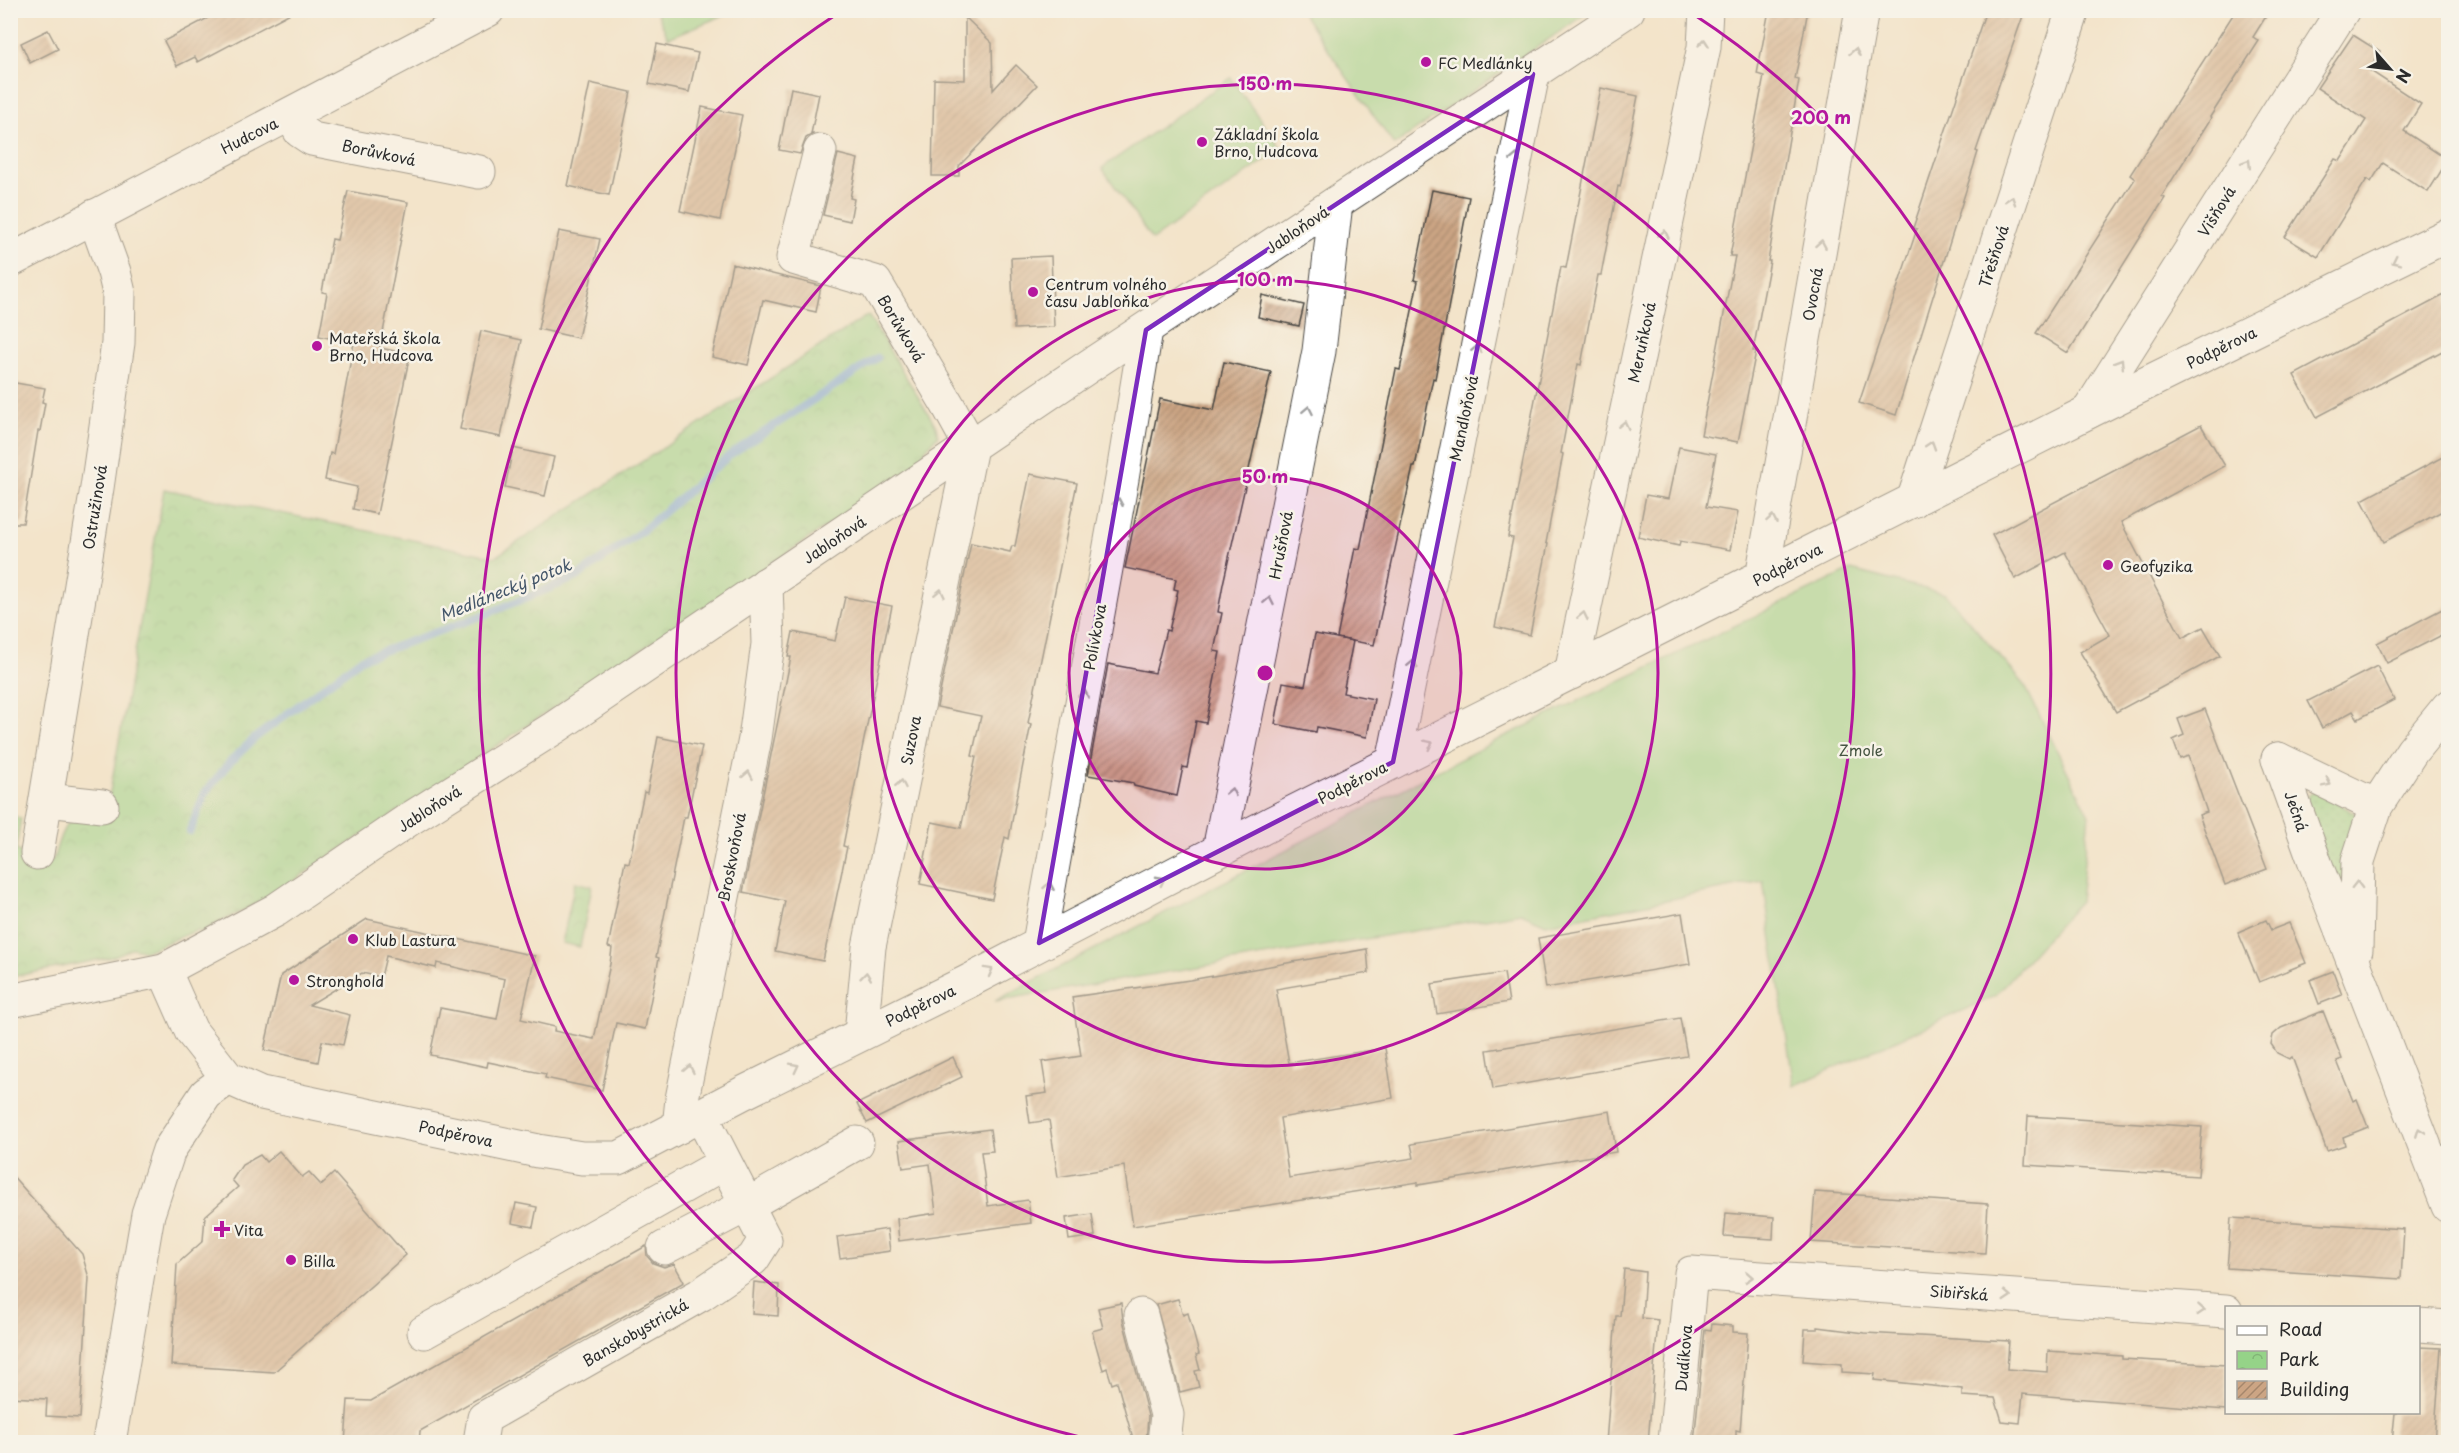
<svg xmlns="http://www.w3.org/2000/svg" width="2459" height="1453" font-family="'Playpen Sans',sans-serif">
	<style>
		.grass { fill: url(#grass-dots); stroke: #607f5a; stroke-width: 1.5 }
		.park { fill: url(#park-crowns); stroke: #607f5a; stroke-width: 1.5 }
		.garden { fill: #95d388; stroke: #607f5a; stroke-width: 1.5 }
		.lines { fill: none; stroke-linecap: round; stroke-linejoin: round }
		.stream { stroke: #70a2db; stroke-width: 8 }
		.building { fill: url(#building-hatch) }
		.minor-casing { stroke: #494743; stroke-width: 35 }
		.minor { stroke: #fff; stroke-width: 33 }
		.oneway { stroke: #a0a0a0 }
		.marked { fill: none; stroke: #7b2cbf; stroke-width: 4.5; stroke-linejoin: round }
		.ring { fill: none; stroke: #b5179e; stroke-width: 3 }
		.poi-dot { fill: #b5179e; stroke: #f7f3e8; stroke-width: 2 }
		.labels { text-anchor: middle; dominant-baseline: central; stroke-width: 5; stroke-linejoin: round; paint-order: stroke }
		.poi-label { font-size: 15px; fill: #2b2b2b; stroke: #f7f3e8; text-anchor: start }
		.street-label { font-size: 15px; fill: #2b2b2b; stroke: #f7f3e8 }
		.park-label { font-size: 15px; fill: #465542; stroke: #f7f3e8 }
		.water-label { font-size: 16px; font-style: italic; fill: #435569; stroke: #f7f3e8 }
		.centre { fill: #b5179e; stroke: #f7f3e8; stroke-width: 3 }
		.ring-label { font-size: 18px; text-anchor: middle; font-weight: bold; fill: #b5179e; stroke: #f7f3e8; stroke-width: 5; stroke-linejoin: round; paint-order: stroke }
	</style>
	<defs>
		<pattern id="grass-dots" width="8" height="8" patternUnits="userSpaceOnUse" patternTransform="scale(1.5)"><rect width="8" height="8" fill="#95d388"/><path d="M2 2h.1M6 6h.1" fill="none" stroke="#81b576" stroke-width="1.8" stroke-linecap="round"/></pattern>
		<pattern id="park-crowns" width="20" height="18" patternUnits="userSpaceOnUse" patternTransform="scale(1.5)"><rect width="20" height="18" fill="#95d388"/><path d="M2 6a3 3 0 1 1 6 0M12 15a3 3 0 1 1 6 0" fill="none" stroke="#81b576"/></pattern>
		<pattern id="building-hatch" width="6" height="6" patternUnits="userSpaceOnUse" patternTransform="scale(1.5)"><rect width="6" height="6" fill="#cca584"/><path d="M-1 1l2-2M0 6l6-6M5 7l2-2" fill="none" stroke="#a6876c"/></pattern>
	</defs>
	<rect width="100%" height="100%" fill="#f7f3e8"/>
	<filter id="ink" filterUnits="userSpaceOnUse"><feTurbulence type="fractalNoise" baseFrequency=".0167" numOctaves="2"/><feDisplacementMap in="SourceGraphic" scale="12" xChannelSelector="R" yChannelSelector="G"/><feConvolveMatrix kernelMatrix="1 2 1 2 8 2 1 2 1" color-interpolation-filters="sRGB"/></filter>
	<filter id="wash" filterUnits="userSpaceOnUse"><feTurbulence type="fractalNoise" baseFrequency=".008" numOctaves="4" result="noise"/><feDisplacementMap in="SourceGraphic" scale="24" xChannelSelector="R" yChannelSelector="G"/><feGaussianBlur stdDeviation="1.35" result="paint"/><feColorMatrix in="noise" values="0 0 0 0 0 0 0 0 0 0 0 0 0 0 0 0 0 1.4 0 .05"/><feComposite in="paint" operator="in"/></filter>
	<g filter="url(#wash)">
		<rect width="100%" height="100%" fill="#f3e4ca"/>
		<path class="grass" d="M2319,791L2362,818L2347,883L2338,889L2304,803L2309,794Z"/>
		<g class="park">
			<path d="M868,315L936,426L938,436L924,451L928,459L269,897L199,933L198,930L146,951L133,948L112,957L11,977V816L21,818L16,850L31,856L53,860C64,824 64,815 106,814L164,489L495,557Z"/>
			<path d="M575,882L592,886L580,947L562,943Z"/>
		</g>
		<g class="garden">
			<path d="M656,11H734L668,38Z"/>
			<path d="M1301,11H1590L1394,145Z"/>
			<path d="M1231,78L1281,149L1152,240L1102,168Z"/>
			<path d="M1851,570L1945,594L2024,684L2089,815L2080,901L1995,996L1794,1086L1763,881L1546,924L1521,913L995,1001L1501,738Z"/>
		</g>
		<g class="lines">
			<path class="stream" d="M190,831L205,793L228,764L256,737L361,659L481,616L577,577L642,531L731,454L877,358"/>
		</g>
		<g id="blocks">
			<g class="building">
				<path d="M223,10H296L198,62L195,57L177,66L164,41Z"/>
				<path d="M1769,10H1808L1795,79L1799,80L1768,261H1770L1753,351H1756L1738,442L1701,435L1735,256H1730L1764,76L1757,74Z"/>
				<path d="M1986,10H2025L1976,151L1978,152L1896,415L1859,403L1917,229L1913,228Z"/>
				<path d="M2236,10H2270L2253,37L2259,41L2210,117L2211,118L2162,196L2165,198L2068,353L2036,333L2135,179L2130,175Z"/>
				<path d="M965,17L992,43L993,90L1016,65L1037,85L959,166V176H932L934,79L965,80Z"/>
				<path d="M48,30L58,49L30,63L21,43Z"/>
				<path d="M2353,35L2380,52L2369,70L2421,104L2404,131L2448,160L2428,192L2383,163L2371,182L2367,179L2318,257L2285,237L2335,159L2340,161L2366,120L2317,88Z"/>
				<path d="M657,44L698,53L689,92L649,84Z"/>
				<path d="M590,83L631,92L609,195L568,186Z"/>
				<path d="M791,88L819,94L811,134H813L806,138L800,154L779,150Z"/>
				<path d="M1601,88L1638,96L1620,187L1618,186L1601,275H1598L1581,365L1578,364L1561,453L1563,454L1546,543L1548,544L1530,635L1495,627L1513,538L1508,537L1561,267L1566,268Z"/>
				<path d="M702,107L742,115L720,220L680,211Z"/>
				<path d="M838,154L858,159L850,198L854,199L850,221L823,215Z"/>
				<path d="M1432,190L1469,197L1435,379L1433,378L1415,467H1413L1374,645L1337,638L1355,548L1360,549L1396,369L1400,370L1418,281L1414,280Z"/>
				<path d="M348,191L408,202L380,348L410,354L377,514L353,509L357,487L325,480L330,453L333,454L354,343L319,336L327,293L322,292L332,239L337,240Z"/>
				<path d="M559,231L600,239L578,338L538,329Z"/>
				<path d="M1051,256L1054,327L1014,329L1011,258Z"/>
				<path d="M732,264L821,286L816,312L763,300L748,365L712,357Z"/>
				<path d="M2448,293V348L2317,417L2294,375Z"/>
				<path d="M1262,295L1304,305L1299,326L1258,317Z"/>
				<path d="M481,331L522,340L501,437L460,429Z"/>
				<path d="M1224,362L1271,372L1223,584L1218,612L1222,613L1214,651L1220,652L1206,723L1196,721L1187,768L1183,767L1177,796L1134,786L1133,783L1088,775L1108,664L1155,673L1166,630L1169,631L1178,590L1174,589L1176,579L1125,568L1160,399L1214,410Z"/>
				<path d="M10,382L45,388L42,402L45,403L40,431H38L23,523H10Z"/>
				<path d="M2201,425L2225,466L2121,522L2182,638L2203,627L2220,656L2116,712L2080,652L2110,635L2065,552L2015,579L1992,535Z"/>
				<path d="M1679,447L1716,454L1706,507L1738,512L1730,550L1680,541L1679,546L1638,537L1646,495L1668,499Z"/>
				<path d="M513,448L554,457L545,496L505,487Z"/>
				<path d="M2448,454V508L2384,542L2362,500Z"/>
				<path d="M1030,474L1077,483L1028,723L1031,724L1014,810L1009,839L1005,837L992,899L920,884L932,822L961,828L976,757L972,756L981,716L937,707L971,543L1010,552L1012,546H1015Z"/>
				<path d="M845,597L892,606L862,749L843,846L847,847L823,961L775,951L785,901L743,892L791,657H788L793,632L835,641Z"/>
				<path d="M2448,606V632L2387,663L2377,643Z"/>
				<path d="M1315,634L1353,641L1343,693L1374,699L1367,737L1317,727L1316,732L1275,724L1283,682L1305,686Z"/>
				<path d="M2377,666L2394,700L2358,719L2353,711L2322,728L2308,701Z"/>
				<path d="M2205,709L2267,869L2225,885L2199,815L2207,812L2188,756L2180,759L2173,740L2184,735L2178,719Z"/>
				<path d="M658,737L702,746L687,817H684L656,957L659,958L645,1029L616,1023L602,1090L545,1078L546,1074L488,1062L487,1067L430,1055L440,1008L497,1019L505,979L437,963L436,968L386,956L381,977L362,973L309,1005L350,1015L343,1045L322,1041L318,1062L264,1050L281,975L367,919L535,956L521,1019L555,1027L554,1031L594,1039L610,964L612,948L608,947L625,862L629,863L644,792L647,793Z"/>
				<path d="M1682,913L1690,964L1546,988L1538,938Z"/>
				<path d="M2266,920L2271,930L2289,923L2306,963L2259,982L2238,932Z"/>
				<path d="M1367,949L1369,973L1276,989L1289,1063L1385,1048L1393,1098L1280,1118L1289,1178L1414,1158L1411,1144L1610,1111L1616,1152L1418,1185V1182L1133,1226L1124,1166L1058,1177L1049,1120L1030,1123L1026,1096L1047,1093L1042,1062L1081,1056L1072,997L1190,980Z"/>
				<path d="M2333,971L2342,995L2319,1004L2310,980Z"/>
				<path d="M1504,973L1509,1002L1437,1014L1432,984Z"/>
				<path d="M2323,1011L2342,1059L2337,1061L2353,1101L2357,1099L2368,1127L2343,1137L2345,1145L2327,1151L2292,1057L2289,1059L2277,1053L2271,1044L2273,1035L2281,1028Z"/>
				<path d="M1680,1018L1687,1056L1493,1089L1487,1050Z"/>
				<path d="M953,1057L962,1077L867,1123L857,1104Z"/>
				<path d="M2028,1116L2202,1127L2198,1176L2025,1165Z"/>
				<path d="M990,1129L993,1151L981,1152L988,1206L1028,1200L1031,1223L899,1241L897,1219L936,1213L930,1164L903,1168L899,1141Z"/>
				<path d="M279,1151L302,1177L309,1172L321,1185L334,1173L406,1255L274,1372L171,1365L177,1264L203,1241L205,1216L238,1187L232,1180L242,1165L260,1155L266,1162Z"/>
				<path d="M10,1173L82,1254L89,1278L80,1418L46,1416L47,1399L10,1397Z"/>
				<path d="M1815,1192L1988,1204L1985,1253L1811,1242Z"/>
				<path d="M516,1203L537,1207L533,1227L512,1223Z"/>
				<path d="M1726,1213L1774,1217L1773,1239L1724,1236Z"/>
				<path d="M1092,1214L1095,1236L1069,1240L1066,1218Z"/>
				<path d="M2231,1218L2404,1229L2401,1279L2227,1268Z"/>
				<path d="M887,1229L890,1251L840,1258L837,1237Z"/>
				<path d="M646,1246L647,1256L653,1263L664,1267L674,1264L684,1282L420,1431L419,1443H345L348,1400L371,1401Z"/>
				<path d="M1624,1269L1645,1272L1642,1318L1658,1320L1648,1443H1606L1616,1316H1620Z"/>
				<path d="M754,1282L779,1285L778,1316L752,1314Z"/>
				<path d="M1178,1299L1183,1315L1188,1313L1199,1354L1196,1355L1200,1370L1195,1371L1199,1387L1180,1392L1156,1305Z"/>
				<path d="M1121,1303L1123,1320L1148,1416L1146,1443H1134L1117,1382L1112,1384L1107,1368L1103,1370L1092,1331L1103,1328L1098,1308Z"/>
				<path d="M1712,1324L1733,1326V1332L1748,1333L1740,1431L1736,1430V1443H1694L1705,1329L1711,1330Z"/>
				<path d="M1818,1327L1865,1333L2009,1341L2007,1369L2047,1372L2048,1351L2122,1356V1359L2226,1365V1410L2023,1394L2020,1423L2002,1421L1995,1398L1962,1396V1389L1874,1380L1875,1374L1842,1372V1364L1803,1361L1805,1329H1818Z"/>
				<path d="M2418,1347L2441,1348L2434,1443H2392L2395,1413H2418Z"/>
			</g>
		</g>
	</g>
	<g filter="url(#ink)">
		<use href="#blocks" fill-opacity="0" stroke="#494743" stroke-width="1.5"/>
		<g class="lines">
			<defs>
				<g id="minor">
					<path d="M291,114L300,131L312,139L479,172"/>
					<path d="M820,151L793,258L875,282L949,407L971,447"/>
					<path d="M10,261L488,10"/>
					<path d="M2088,412L2343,10"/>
					<path d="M1913,501L2073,10"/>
					<path d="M1762,577L1862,10"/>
					<path d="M1571,673L1704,47L1706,10"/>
					<path d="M2278,759L2316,865L2448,1206"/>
					<path d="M2278,759L2376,806"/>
					<path d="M1393,762L1533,74"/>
					<path d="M47,800L102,806"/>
					<path d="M1219,850L1319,351L1336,203"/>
					<path d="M37,853L97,488L118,343L119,293L114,272L94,216"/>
					<path d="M1039,943L1122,479L1146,330"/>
					<path d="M2356,950L2358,861L2376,806L2412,751L2448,707"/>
					<path d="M164,970L191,1031L228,1078L262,1093L538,1151L582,1158H619L743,1093L967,982L1274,822L2088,412L2448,235"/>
					<path d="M10,1001L164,970L276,910L408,820L554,728L1089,366L1628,10"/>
					<path d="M861,1034L869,947L971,447"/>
					<path d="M679,1127L682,1099L755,739L768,644L766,584"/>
					<path d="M664,1248L747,1205L857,1143"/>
					<path d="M1141,1315L1167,1415L1164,1442"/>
					<path d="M2418,1325L2448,1327"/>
					<path d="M424,1332L725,1163"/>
					<path d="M109,1442L148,1214L169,1150L206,1094L228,1078"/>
					<path d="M480,1442L484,1418L700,1295L753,1259L765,1240L701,1115"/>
					<path d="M1675,1442L1691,1273L2226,1311"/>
				</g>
			</defs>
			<use href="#minor" class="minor-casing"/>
			<use href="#minor" class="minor"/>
		</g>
		<defs><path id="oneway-chevron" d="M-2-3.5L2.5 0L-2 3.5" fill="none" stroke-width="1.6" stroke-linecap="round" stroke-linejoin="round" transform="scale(1.5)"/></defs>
		<g class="oneway">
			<use href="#oneway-chevron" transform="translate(1704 43) rotate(-85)"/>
			<use href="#oneway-chevron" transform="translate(1855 52) rotate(-80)"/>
			<use href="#oneway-chevron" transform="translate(1516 158) rotate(-78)"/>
			<use href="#oneway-chevron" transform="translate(2247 163) rotate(-58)"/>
			<use href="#oneway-chevron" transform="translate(2011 200) rotate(-72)"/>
			<use href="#oneway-chevron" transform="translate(1664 234) rotate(-78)"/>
			<use href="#oneway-chevron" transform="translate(1821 244) rotate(-80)"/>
			<use href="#oneway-chevron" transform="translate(2396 261) rotate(154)"/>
			<use href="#oneway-chevron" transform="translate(1477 349) rotate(-78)"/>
			<use href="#oneway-chevron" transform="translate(2120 363) rotate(-58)"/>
			<use href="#oneway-chevron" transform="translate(1308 410) rotate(-79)"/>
			<use href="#oneway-chevron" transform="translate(1624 425) rotate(-78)"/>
			<use href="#oneway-chevron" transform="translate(1931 445) rotate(-72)"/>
			<use href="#oneway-chevron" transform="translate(1118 502) rotate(-80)"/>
			<use href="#oneway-chevron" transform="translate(1772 519) rotate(-80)"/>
			<use href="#oneway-chevron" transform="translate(940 593) rotate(-78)"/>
			<use href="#oneway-chevron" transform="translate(1269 601) rotate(-79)"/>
			<use href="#oneway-chevron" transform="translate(1583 616) rotate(-78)"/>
			<use href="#oneway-chevron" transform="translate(1413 664) rotate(-78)"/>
			<use href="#oneway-chevron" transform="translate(1084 694) rotate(-80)"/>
			<use href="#oneway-chevron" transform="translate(1429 744) rotate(-26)"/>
			<use href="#oneway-chevron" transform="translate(748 775) rotate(-79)"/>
			<use href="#oneway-chevron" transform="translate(2327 783) rotate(26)"/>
			<use href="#oneway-chevron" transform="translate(901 784) rotate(-79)"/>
			<use href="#oneway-chevron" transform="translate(1231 792) rotate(-79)"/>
			<use href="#oneway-chevron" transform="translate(1161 880) rotate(-28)"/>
			<use href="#oneway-chevron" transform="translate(2357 885) rotate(-89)"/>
			<use href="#oneway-chevron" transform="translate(1049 886) rotate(-80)"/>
			<use href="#oneway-chevron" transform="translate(989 971) rotate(-29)"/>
			<use href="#oneway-chevron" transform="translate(866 976) rotate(-84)"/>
			<use href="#oneway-chevron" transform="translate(795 1067) rotate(-27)"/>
			<use href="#oneway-chevron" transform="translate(689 1069) rotate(-79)"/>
			<use href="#oneway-chevron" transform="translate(2420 1132) rotate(-111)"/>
			<use href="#oneway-chevron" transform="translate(1749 1277) rotate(4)"/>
			<use href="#oneway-chevron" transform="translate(2007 1296) rotate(4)"/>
			<use href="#oneway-chevron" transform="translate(2201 1310) rotate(4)"/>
		</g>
	</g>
	<path d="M0 0H2459V1453H0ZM1533,74L1393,762L1039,943L1146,330Z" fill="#f3e4ca" fill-opacity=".55" fill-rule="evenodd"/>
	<path class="marked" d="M1533,74L1393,762L1039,943L1146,330Z"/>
	<circle cx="1265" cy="673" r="196" fill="#b5179e" fill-opacity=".12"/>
	<g class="ring">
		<circle cx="1265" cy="673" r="196"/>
		<circle cx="1265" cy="673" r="393"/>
		<circle cx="1265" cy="673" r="589"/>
		<path d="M1102 1442A786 786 0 0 1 837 14M1693 14A786 786 0 0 1 1428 1442"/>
	</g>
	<g class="poi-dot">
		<circle cx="1426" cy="62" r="6"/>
		<circle cx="1202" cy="142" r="6"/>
		<circle cx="1033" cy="292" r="6"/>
		<circle cx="317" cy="346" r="6"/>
		<circle cx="2108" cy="565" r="6"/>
		<circle cx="353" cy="939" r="6"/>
		<circle cx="294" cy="980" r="6"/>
		<path d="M219 1220h6v6h6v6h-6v6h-6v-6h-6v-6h6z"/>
		<circle cx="291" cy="1260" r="6"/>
	</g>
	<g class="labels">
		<g class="poi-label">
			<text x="1438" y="62">FC Medlánky</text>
			<text x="1214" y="133">Základní škola<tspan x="1214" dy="17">Brno, Hudcova</tspan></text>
			<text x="1045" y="283">Centrum volného<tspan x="1045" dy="17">času Jabloňka</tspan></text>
			<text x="329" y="337">Mateřská škola<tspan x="329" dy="17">Brno, Hudcova</tspan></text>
			<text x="2120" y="565">Geofyzika</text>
			<text x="365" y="939">Klub Lastura</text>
			<text x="306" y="980">Stronghold</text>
			<text x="234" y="1229">Vita</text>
			<text x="303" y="1260">Billa</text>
		</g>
		<g class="street-label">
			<text transform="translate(249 135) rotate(-27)">Hudcova</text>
			<text transform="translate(379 152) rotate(12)">Borůvková</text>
			<text transform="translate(2216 211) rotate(-58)">Višňová</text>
			<text transform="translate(1297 229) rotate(-34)">Jabloňová</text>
			<text transform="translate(1993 256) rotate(-72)">Třešňová</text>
			<text transform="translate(1812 294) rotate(-80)">Ovocná</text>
			<text transform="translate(902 328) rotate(59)">Borůvková</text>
			<text transform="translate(1641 342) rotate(-78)">Meruňková</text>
			<text transform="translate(2221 347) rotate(-26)">Podpěrova</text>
			<text transform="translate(1463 418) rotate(-78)">Mandloňová</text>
			<text transform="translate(94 507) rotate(-81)">Ostružinová</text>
			<text transform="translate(834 539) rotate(-34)">Jabloňová</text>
			<text transform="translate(1280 545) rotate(-79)">Hrušňová</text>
			<text transform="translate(1787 564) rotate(-27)">Podpěrova</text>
			<text transform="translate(1094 637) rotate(-80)">Polívkova</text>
			<text transform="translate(910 740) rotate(-79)">Suzova</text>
			<text transform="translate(1352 782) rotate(-27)">Podpěrova</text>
			<text transform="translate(429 808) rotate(-33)">Jabloňová</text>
			<text transform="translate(2297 811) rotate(71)">Ječná</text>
			<text transform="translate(731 857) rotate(-79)">Broskvoňová</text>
			<text transform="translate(920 1005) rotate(-26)">Podpěrova</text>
			<text transform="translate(456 1133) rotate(12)">Podpěrova</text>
			<text transform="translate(1959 1292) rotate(4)">Sibiřská</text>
			<text transform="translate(635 1332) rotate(-30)">Banskobystrická</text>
			<text transform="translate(1683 1358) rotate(-85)">Dudíkova</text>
		</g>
		<g class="park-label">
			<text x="1861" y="749">Zmole</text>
		</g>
		<g class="water-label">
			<text transform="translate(505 589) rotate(-22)">Medlánecký potok</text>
		</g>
	</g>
	<circle cx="1265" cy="673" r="9" class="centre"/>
	<g class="ring-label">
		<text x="1265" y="90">150 m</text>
		<text x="1821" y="124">200 m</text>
		<text x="1265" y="286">100 m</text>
		<text x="1265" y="483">50 m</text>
	</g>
	<rect width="2459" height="1453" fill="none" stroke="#f7f3e8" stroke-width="36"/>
	<rect x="2225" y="1306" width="195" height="108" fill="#f7f3e8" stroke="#a5a39c" stroke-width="1.5"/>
	<rect x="2237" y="1326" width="30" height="9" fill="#ffffff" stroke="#a5a39c" stroke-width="1.5"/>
	<text x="2279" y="1336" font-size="18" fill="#2b2b2b">Road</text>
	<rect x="2237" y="1351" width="30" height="18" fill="url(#park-crowns)" stroke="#a5a39c" stroke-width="1.5"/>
	<text x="2279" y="1366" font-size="18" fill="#2b2b2b">Park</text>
	<rect x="2237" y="1381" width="30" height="18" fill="url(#building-hatch)" stroke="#a5a39c" stroke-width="1.5"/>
	<text x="2279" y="1396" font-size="18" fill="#2b2b2b">Building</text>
	<g transform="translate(2390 69) rotate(118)" stroke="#f7f3e8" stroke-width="4.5" paint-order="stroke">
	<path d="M0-4.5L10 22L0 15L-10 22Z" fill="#2b2b2b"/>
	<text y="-9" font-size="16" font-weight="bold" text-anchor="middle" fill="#2b2b2b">N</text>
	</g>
</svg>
